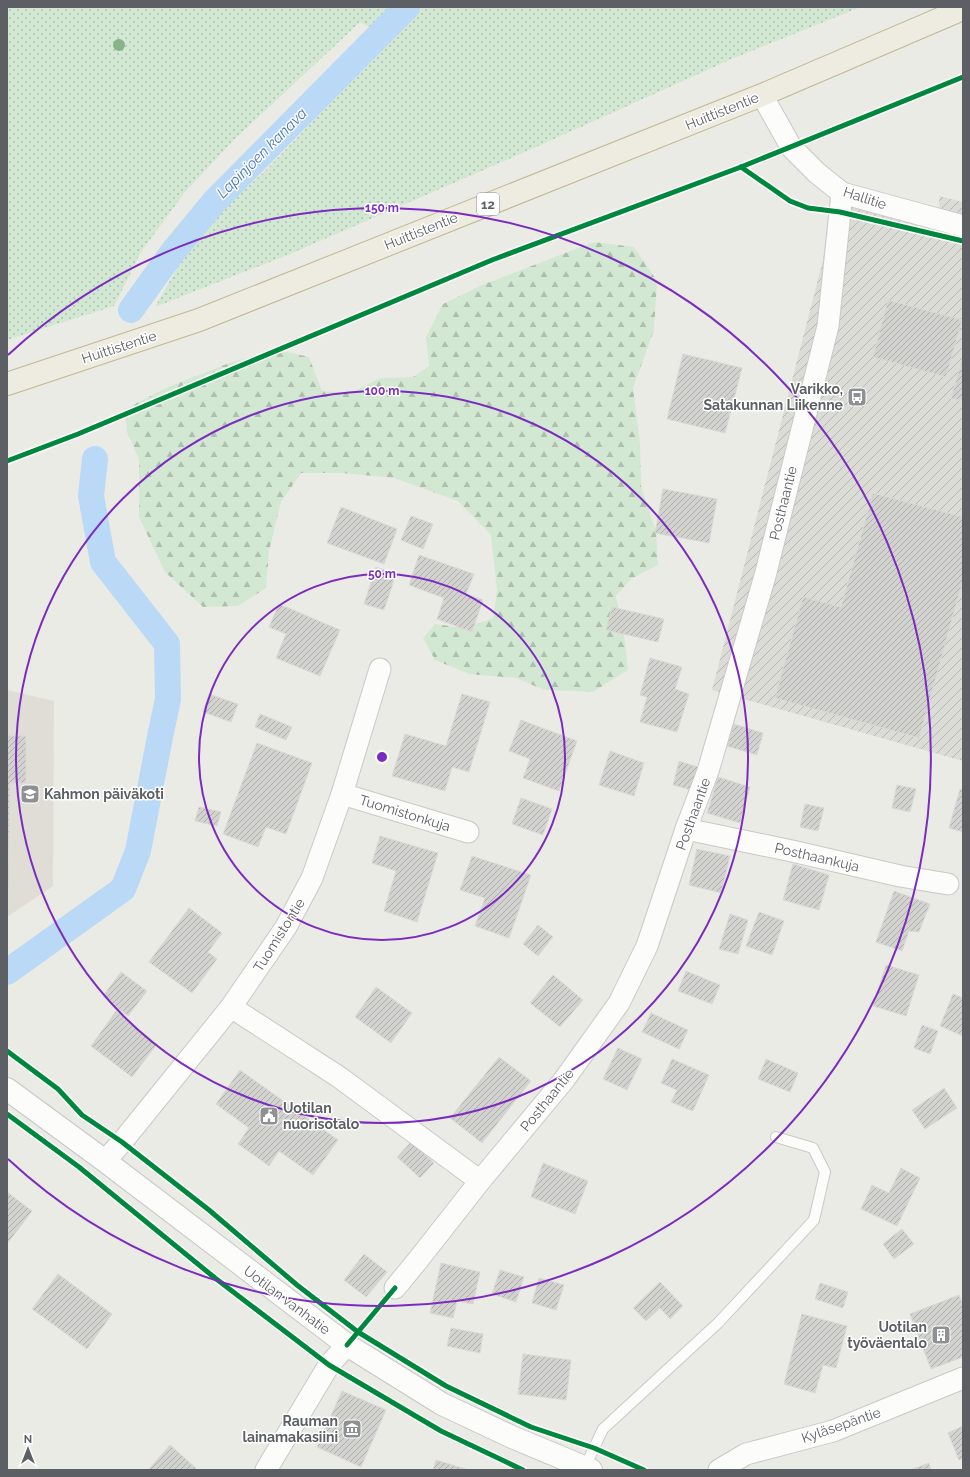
<svg xmlns="http://www.w3.org/2000/svg" width="970" height="1477" font-family="Raleway,sans-serif">
	<style>
		.industrial { fill: url(#industrial-furrows) }
		.education { fill: #dfddd6 }
		.grass { fill: url(#grass-dots) }
		.forest { fill: url(#forest-firs) }
		.lines { fill: none; stroke-linecap: round; stroke-linejoin: round }
		.canal { stroke: #bad9f6; stroke-width: 26 }
		.building { fill: url(#building-hatch); stroke: #dad9d5 }
		.lane-casing { stroke: #c8c9c8; stroke-width: 12 }
		.street-casing { stroke: #c8c9c8; stroke-width: 23 }
		.secondary-casing { stroke: #c7c8c6; stroke-width: 24 }
		.highway-casing { stroke: #c2b794; stroke-width: 24 }
		.lane { stroke: #fcfcfb; stroke-width: 10 }
		.street { stroke: #fcfcfb; stroke-width: 21 }
		.secondary { stroke: #fcfcfb; stroke-width: 22 }
		.highway { stroke: #eeece1; stroke-width: 22 }
		.cycleway-casing { stroke: #fff; stroke-width: 8 }
		.cycleway { stroke: #00873e; stroke-width: 5 }
		.tree { fill: #89b38b }
		.ring { fill: none; stroke: #7b2cbf; stroke-width: 2 }
		.labels { text-anchor: middle; dominant-baseline: central; stroke-width: 3; stroke-linejoin: round; paint-order: stroke }
		.shield { fill: #fff; stroke: #8d8f92; stroke-width: 1 }
		.shield-label { font-size: 13px; font-weight: bold; fill: #5c5f64 }
		.street-label { font-size: 14px; fill: #5c5f64; stroke: #fff }
		.poi-label { font-size: 14px; font-weight: bold; fill: #5c5f64; stroke: #fff; text-anchor: end }
		.water-label { font-size: 15px; font-style: italic; fill: #4476b7; stroke: #fff }
		.centre { fill: #7b2cbf; stroke: #fff; stroke-width: 2 }
		.ring-label { font-size: 12px; text-anchor: middle; font-weight: bold; fill: #7b2cbf; stroke: #fff; stroke-width: 3; stroke-linejoin: round; paint-order: stroke }
	</style>
	<defs>
		<pattern id="industrial-furrows" width="10" height="10" patternUnits="userSpaceOnUse"><rect width="10" height="10" fill="#dcdcd7"/><path d="M-1 1l2-2M0 10L10 0M9 11l2-2" fill="none" stroke="#b6b6b2"/></pattern>
		<pattern id="grass-dots" width="8" height="8" patternUnits="userSpaceOnUse"><rect width="8" height="8" fill="#d3e8d3"/><path d="M2 2h.1M6 6h.1" fill="none" stroke="#aebfaf" stroke-width="1.8" stroke-linecap="round"/></pattern>
		<pattern id="forest-firs" width="22" height="20" patternUnits="userSpaceOnUse"><rect width="22" height="20" fill="#d3e8d3"/><path d="M5 1l3.5 6h-7zM16 11l3.5 6h-7z" fill="#aebfaf"/></pattern>
		<pattern id="building-hatch" width="6" height="6" patternUnits="userSpaceOnUse"><rect width="6" height="6" fill="#d2d2cf"/><path d="M-1 1l2-2M0 6l6-6M5 7l2-2" fill="none" stroke="#aeaeac"/></pattern>
	</defs>
	<rect width="100%" height="100%" fill="#ebebe6"/>
	<path class="industrial" d="M831,195L940,221L939,196L963,202V761L712,690L823,260Z"/>
	<path class="education" d="M7,690L54,701L53,886L7,917Z"/>
	<path class="grass" d="M7,7H861L734,58L534,148L290,254L155,307L177,268L198,238L229,204L265,171L299,136L375,51L391,38L360,22L236,138L185,192L141,252L114,306L7,340Z"/>
	<path class="forest" d="M594,242L634,247L657,281L654,330L633,388L640,444L641,486L656,531L658,565L631,579L616,596L625,642L628,670L593,692L544,690L516,678L469,674L435,660L423,638L435,624L464,628L493,618L497,590L491,535L458,501L394,478L343,473H301L281,502L269,551L266,588L238,606L203,607L165,572L139,517V459L127,432L125,409L168,387L232,362L279,350L309,357L322,391L351,393L380,378L413,377L429,366L426,337L443,304L482,285Z"/>
	<g class="lines">
		<g class="canal">
			<path d="M131,310L172,253L214,202L407,7"/>
			<path d="M7,972L123,889L138,851L160,737L168,699L167,644L103,562L91,496L95,459"/>
		</g>
	</g>
	<g class="building">
		<path d="M888,300L962,320L946,377L873,357Z"/>
		<path d="M683,354L742,368L725,433L667,419Z"/>
		<path d="M963,357V401L951,398Z"/>
		<path d="M663,489L717,499L709,543L655,533Z"/>
		<path d="M873,493L963,517V580L919,738L775,698L803,597L841,607Z"/>
		<path d="M341,507L397,529L384,564L327,543Z"/>
		<path d="M411,516L433,524L423,549L401,540Z"/>
		<path d="M419,555L474,574L466,594L483,600L472,632L437,619L444,598L409,585Z"/>
		<path d="M376,567L396,574L384,610L364,604Z"/>
		<path d="M279,604L340,630L320,676L276,658L286,634L269,627Z"/>
		<path d="M612,607L664,619L658,642L606,630Z"/>
		<path d="M650,658L682,667L675,689L689,694L677,732L640,722L647,697L640,695Z"/>
		<path d="M209,694L238,704L231,722L203,712Z"/>
		<path d="M462,694L490,702L469,772L452,767L445,791L392,776L405,734L446,746Z"/>
		<path d="M260,714L292,727L286,740L255,727Z"/>
		<path d="M521,720L577,741L559,791L523,778L530,759L509,751Z"/>
		<path d="M734,724L763,733L757,755L727,746Z"/>
		<path d="M7,736H26V783H10L8,889H7Z"/>
		<path d="M257,743L312,763L286,834L266,827L258,847L223,834Z"/>
		<path d="M610,751L644,763L634,796L599,785Z"/>
		<path d="M679,761L698,767L691,790L673,785Z"/>
		<path d="M718,777L750,787L740,823L707,813Z"/>
		<path d="M897,785L916,789L910,812L892,808Z"/>
		<path d="M960,789L963,790V832L949,828Z"/>
		<path d="M521,798L552,809L543,835L512,824Z"/>
		<path d="M805,804L824,808L818,831L800,827Z"/>
		<path d="M199,807L221,812L217,826L195,821Z"/>
		<path d="M380,836L438,853L417,922L384,911L396,871L372,863Z"/>
		<path d="M697,849L730,856L721,893L689,885Z"/>
		<path d="M472,856L531,875L509,938L475,926L485,898L460,890Z"/>
		<path d="M793,864L829,875L819,910L783,900Z"/>
		<path d="M894,891L930,904L919,932L909,931L902,951L876,942Z"/>
		<path d="M189,908L222,933L208,952L217,959L192,993L149,962Z"/>
		<path d="M759,912L784,921L772,955L746,946Z"/>
		<path d="M730,914L748,920L738,954L719,949Z"/>
		<path d="M538,925L553,937L538,956L523,944Z"/>
		<path d="M886,965L919,975L906,1016L873,1006Z"/>
		<path d="M686,971L720,985L712,1004L678,991Z"/>
		<path d="M121,972L147,991L128,1016L103,996Z"/>
		<path d="M553,975L583,1000L560,1027L530,1003Z"/>
		<path d="M376,987L412,1013L391,1043L355,1017Z"/>
		<path d="M953,994L963,998V1036L940,1026Z"/>
		<path d="M116,1011L157,1044L132,1077L91,1046Z"/>
		<path d="M651,1013L688,1030L679,1049L642,1032Z"/>
		<path d="M922,1025L938,1031L930,1054L914,1048Z"/>
		<path d="M618,1048L642,1059L627,1090L603,1079Z"/>
		<path d="M499,1057L531,1081L482,1143L450,1118Z"/>
		<path d="M672,1059L709,1075L693,1111L671,1102L677,1090L661,1083Z"/>
		<path d="M766,1059L798,1073L790,1092L758,1079Z"/>
		<path d="M240,1070L338,1140L313,1175L279,1151L269,1166L238,1144L249,1128L216,1104Z"/>
		<path d="M944,1088L957,1108L925,1129L912,1110Z"/>
		<path d="M411,1142L434,1163L420,1178L397,1157Z"/>
		<path d="M543,1163L588,1181L575,1214L531,1197Z"/>
		<path d="M901,1168L920,1178L897,1226L861,1209L872,1185L889,1193Z"/>
		<path d="M7,1192L32,1211L7,1244Z"/>
		<path d="M902,1229L914,1244L894,1259L883,1244Z"/>
		<path d="M364,1254L387,1272L366,1297L344,1280Z"/>
		<path d="M441,1263L480,1272L473,1304L457,1301L453,1318L430,1313Z"/>
		<path d="M500,1270L524,1277L516,1302L492,1294Z"/>
		<path d="M58,1274L112,1314L87,1349L32,1309Z"/>
		<path d="M539,1278L564,1285L556,1310L532,1303Z"/>
		<path d="M660,1282L683,1306L670,1319L660,1308L646,1321L633,1308Z"/>
		<path d="M820,1283L848,1292L843,1308L815,1299Z"/>
		<path d="M959,1295L963,1305V1357L931,1369L910,1314Z"/>
		<path d="M802,1314L847,1326L836,1368L823,1365L815,1393L784,1384Z"/>
		<path d="M451,1328L483,1334L480,1353L447,1346Z"/>
		<path d="M523,1354L571,1360L566,1400L518,1394Z"/>
		<path d="M342,1391L386,1410L361,1467L317,1447Z"/>
		<path d="M963,1426V1458L959,1460L948,1433Z"/>
		<path d="M170,1445L198,1470H148Z"/>
		<path d="M436,1460L469,1470H433Z"/>
		<path d="M929,1463L931,1470H910Z"/>
	</g>
	<g class="lines">
		<defs>
			<path id="lane" d="M585,1467L603,1429L718,1323L814,1220L825,1172L813,1148L776,1137"/>
			<g id="street">
				<path d="M762,95L791,147L817,173L842,193L963,226"/>
				<path d="M342,794L468,832"/>
				<path d="M686,829L792,851L900,876L948,884"/>
				<path d="M231,1007L339,1077L480,1181"/>
				<path d="M105,1161L122,1142L231,1007L286,927L312,878L342,794L380,669"/>
				<path d="M395,1288L418,1260L480,1181L564,1080L619,1003L647,946L686,829L708,771L765,576L828,326L842,193"/>
				<path d="M266,1470L329,1365L347,1345"/>
				<path d="M719,1470L746,1454L833,1431L963,1378"/>
			</g>
			<path id="secondary" d="M7,1089L105,1161L347,1345L442,1404L512,1437L591,1470"/>
			<path id="highway" d="M7,384L199,320L762,95L963,9"/>
		</defs>
		<use href="#lane" class="lane-casing"/>
		<use href="#street" class="street-casing"/>
		<use href="#secondary" class="secondary-casing"/>
		<use href="#highway" class="highway-casing"/>
		<use href="#lane" class="lane"/>
		<use href="#street" class="street"/>
		<use href="#secondary" class="secondary"/>
		<use href="#highway" class="highway"/>
		<defs>
			<g id="cycleway">
				<path d="M741,167L790,201L808,208L840,212L963,241"/>
				<path d="M7,461L78,434L492,260L741,167L963,77"/>
				<path d="M7,1051L58,1089L82,1115L122,1142L209,1210L297,1285L358,1332L446,1386L531,1427L594,1448L644,1470"/>
				<path d="M7,1114L79,1167L215,1278L329,1365L441,1431L523,1470"/>
				<path d="M347,1345L395,1288"/>
			</g>
		</defs>
		<use href="#cycleway" class="cycleway-casing"/>
		<use href="#cycleway" class="cycleway"/>
	</g>
	<circle class="tree" cx="119" cy="45" r="6"/>
	<g class="ring">
		<circle cx="382" cy="757" r="183"/>
		<circle cx="382" cy="757" r="366"/>
		<path d="M8 355A549 549 0 1 1 8 1159"/>
	</g>
	<defs>
		<symbol id="bus-square" viewBox="-11 -11 22 22"><rect x="-9" y="-9" width="18" height="18" rx="4" fill="#8e9092" stroke="#fff"/><path d="M-5-6H5V4H4V6H2V4H-2V6H-4V4H-5ZM-3.5-4V0h7V-4ZM-3.5 1.2v1.5H-2V1.2ZM2 1.2v1.5H3.5V1.2Z" fill="#fff"/></symbol>
		<symbol id="school-square" viewBox="-11 -11 22 22"><rect x="-9" y="-9" width="18" height="18" rx="4" fill="#8e9092" stroke="#fff"/><path d="M0-5L7-2L0 1L-7-2ZM-4 1L0 2.5L4 1V4Q0 6-4 4Z" fill="#fff"/></symbol>
		<symbol id="civic-square" viewBox="-11 -11 22 22"><rect x="-9" y="-9" width="18" height="18" rx="4" fill="#8e9092" stroke="#fff"/><path d="M-.6-6.5H3V-4.5H.6V-3L4-1V1h2V6H-6V1h2V-1L-.6-3ZM-1.2 2.5V6h2.4V2.5Z" fill="#fff"/></symbol>
		<symbol id="building-square" viewBox="-11 -11 22 22"><rect x="-9" y="-9" width="18" height="18" rx="4" fill="#8e9092" stroke="#fff"/><path d="M-4-6H4V6H1V3H-1V6H-4ZM-2.5-4.3h1.7v1.8h-1.7ZM.8-4.3h1.7v1.8H.8ZM-2.5-1h1.7V.8h-1.7ZM.8-1h1.7V.8H.8Z" fill="#fff"/></symbol>
		<symbol id="museum-square" viewBox="-11 -11 22 22"><rect x="-9" y="-9" width="18" height="18" rx="4" fill="#8e9092" stroke="#fff"/><path d="M0-6L6-3V-2H-6V-3ZM-5-1h2V3h-2ZM-1-1h2V3h-2ZM3-1h2V3H3ZM-6 4H6V6H-6Z" fill="#fff"/></symbol>
	</defs>
	<g fill-rule="evenodd">
		<use href="#bus-square" x="846" y="386" width="22" height="22"/>
		<use href="#school-square" x="19" y="783" width="22" height="22"/>
		<use href="#civic-square" x="258" y="1105" width="22" height="22"/>
		<use href="#building-square" x="930" y="1324" width="22" height="22"/>
		<use href="#museum-square" x="341" y="1418" width="22" height="22"/>
	</g>
	<g class="labels">
		<rect class="shield" x="477" y="193" width="22" height="22" rx="3"/>
		<g class="shield-label">
			<text x="488" y="204">12</text>
		</g>
		<g class="street-label">
			<text transform="translate(722 111) rotate(-22)">Huittistentie</text>
			<text transform="translate(865 198) rotate(18)">Hallitie</text>
			<text transform="translate(421 231) rotate(-22)">Huittistentie</text>
			<text transform="translate(119 347) rotate(-18)">Huittistentie</text>
			<text transform="translate(783 503) rotate(-76)">Posthaantie</text>
			<text transform="translate(405 813) rotate(17)">Tuomistonkuja</text>
			<text transform="translate(693 814) rotate(-70)">Posthaantie</text>
			<text transform="translate(817 857) rotate(13)">Posthaankuja</text>
			<text transform="translate(279 935) rotate(-58)">Tuomistontie</text>
			<text transform="translate(547 1100) rotate(-51)">Posthaantie</text>
			<text transform="translate(287 1300) rotate(37)">Uotilan vanhatie</text>
			<text transform="translate(841 1425) rotate(-19)">Kyläsepäntie</text>
		</g>
		<g class="poi-label">
			<text x="843" y="389">Varikko,<tspan x="843" dy="16">Satakunnan Liikenne</tspan></text>
			<text x="44" y="794" text-anchor="start">Kahmon päiväkoti</text>
			<text x="283" y="1108" text-anchor="start">Uotilan<tspan x="283" dy="16">nuorisotalo</tspan></text>
			<text x="927" y="1327">Uotilan<tspan x="927" dy="16">työväentalo</tspan></text>
			<text x="338" y="1421">Rauman<tspan x="338" dy="16">lainamakasiini</tspan></text>
		</g>
		<g class="water-label">
			<text transform="translate(262 153) rotate(-45)">Lapinjoen kanava</text>
		</g>
	</g>
	<circle cx="382" cy="757" r="6" class="centre"/>
	<g class="ring-label">
		<text x="382" y="212">150 m</text>
		<text x="382" y="395">100 m</text>
		<text x="382" y="578">50 m</text>
	</g>
	<rect width="970" height="1477" fill="none" stroke="#5c5f64" stroke-width="16"/>
	<g transform="translate(28 1449)" stroke="#ffffff" stroke-width="3" paint-order="stroke">
	<path d="M0-3L7 15L0 10L-7 15Z" fill="#5c5f64"/>
	<text y="-6" font-size="11" font-weight="bold" text-anchor="middle" fill="#5c5f64">N</text>
	</g>
</svg>
